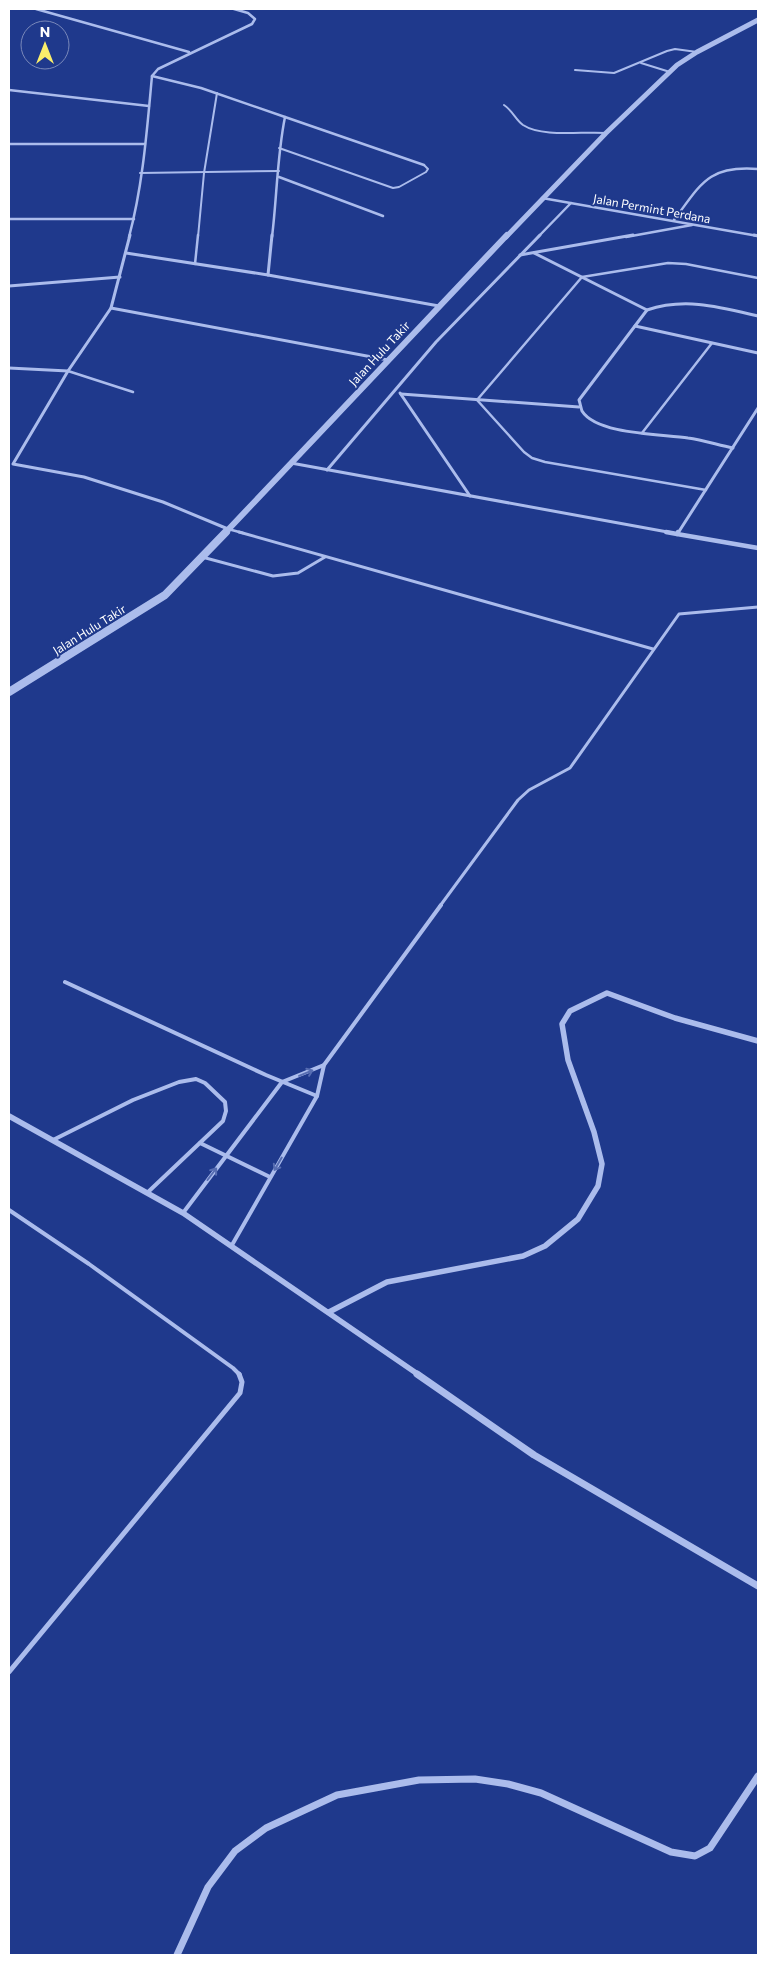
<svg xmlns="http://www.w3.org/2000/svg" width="767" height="1964" font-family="Commissioner,sans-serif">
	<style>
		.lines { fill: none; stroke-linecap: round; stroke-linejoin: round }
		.service-far4 { stroke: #abbcec; stroke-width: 2 }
		.service-far3 { stroke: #abbcec; stroke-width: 2.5 }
		.service-far2 { stroke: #abbcec; stroke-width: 3 }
		.service-far1 { stroke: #abbcec; stroke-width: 4 }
		.service { stroke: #abbcec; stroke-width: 5 }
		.minor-far4 { stroke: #abbcec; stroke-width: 2.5 }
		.minor-far3 { stroke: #abbcec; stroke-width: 3 }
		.minor-far2 { stroke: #abbcec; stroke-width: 4.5 }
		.minor-far1 { stroke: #abbcec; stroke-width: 5.5 }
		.minor { stroke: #abbcec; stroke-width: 7 }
		.tertiary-far2 { stroke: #abbcec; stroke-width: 5 }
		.tertiary-far1 { stroke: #abbcec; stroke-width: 6 }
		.tertiary { stroke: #abbcec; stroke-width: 8 }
		.oneway { stroke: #576db2 }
		.labels { text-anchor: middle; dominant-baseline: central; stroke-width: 4; stroke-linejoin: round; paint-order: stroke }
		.far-street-label { font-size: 12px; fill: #fff; stroke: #1f398c }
	</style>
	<rect width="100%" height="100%" fill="#1f398c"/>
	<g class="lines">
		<g class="service-far4">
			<path d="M641,63L670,72"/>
			<path d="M575,70L614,73L667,51L675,49L697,52"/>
			<path d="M504,105C512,110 516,120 523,125C543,138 583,131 606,133"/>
			<path d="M279,148L393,188L399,187L426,172L428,169L424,165"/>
			<path d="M140,173L279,171"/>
			<path d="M198,237L204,173L217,93"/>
		</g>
		<g class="service-far3">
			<path d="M195,264L198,235"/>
			<path d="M68,371L133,392"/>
			<path d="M642,433L712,343"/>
			<path d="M706,490L545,462L532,458L524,452L477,400L582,277L668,263L686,264L758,278"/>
			<path d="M228,529L243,533"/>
		</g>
		<g class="service-far2">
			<path d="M239,532L653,649"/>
			<path d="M202,557L273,576L298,573L325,557"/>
			<path d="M440,906L518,800L529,790L570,768L679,614L758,607"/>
		</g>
		<g class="service-far1">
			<path d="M65,982L266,1075L317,1096"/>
			<path d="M53,1140L133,1100L179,1082L196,1079L205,1083L225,1102L226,1111L223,1121L147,1193"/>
			<path d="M200,1143L270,1177"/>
			<path d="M9,1210L89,1264L233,1368L240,1375"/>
			<path d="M183,1213L282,1082L324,1065"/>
			<path d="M232,1245L317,1096L324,1065L441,905"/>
		</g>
		<path class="service" d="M9,1672L240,1393L242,1382L239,1374"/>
		<g class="minor-far4">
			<path d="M36,9L189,52"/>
			<path d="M152,76L201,88L285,117"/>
			<path d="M9,90L149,106"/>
			<path d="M9,144H145"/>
			<path d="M279,177L383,216"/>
			<path d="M542,198L758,236"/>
			<path d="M9,219H134"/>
			<path d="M674,220C701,184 708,165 758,169"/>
			<path d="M129,237C143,185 147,129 152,76L158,69L252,24L255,19L248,13L234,9"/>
			<path d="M272,237C277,197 277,156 285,117L424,165"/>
			<path d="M538,237L571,203"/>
			<path d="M626,237L692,225"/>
		</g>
		<g class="minor-far3">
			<path d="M130,235L111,308L68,371L13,464L84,477L163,502L228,529"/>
			<path d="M754,235L758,236"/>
			<path d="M126,253L268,275L272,235"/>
			<path d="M534,253L647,310"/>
			<path d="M520,255L633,235"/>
			<path d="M268,275L439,306"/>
			<path d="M9,286L120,277"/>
			<path d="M111,308L388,360"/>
			<path d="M635,326L758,353"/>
			<path d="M9,368L68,371"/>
			<path d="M400,393L470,496"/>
			<path d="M401,394L579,407"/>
			<path d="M733,448C718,445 703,440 688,438C663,434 597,435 582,411C581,408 580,403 579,400L647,310C685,297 720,307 758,316"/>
			<path d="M291,463L673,533"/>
			<path d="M327,470L436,342L540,235"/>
			<path d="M678,533L758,408"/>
		</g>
		<g class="minor-far2">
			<path d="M666,532L677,534L678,532"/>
			<path d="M677,534L758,548"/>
		</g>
		<g class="minor-far1">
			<path d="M9,1116L183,1213L419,1375"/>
			<path d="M329,1312L387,1282L523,1256L545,1246L578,1219L598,1186L602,1164L594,1132L568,1060L562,1024L570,1011L607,993L675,1018L758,1041"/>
		</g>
		<g class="minor">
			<path d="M417,1374L534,1455L758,1586"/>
			<path d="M177,1955L208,1887L235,1851L266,1828L337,1795L419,1780L475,1779L508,1784L541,1793L671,1852L695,1856L710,1848L758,1776"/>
		</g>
		<path class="tertiary-far2" d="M506,237L606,133L677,65L697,52L758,20"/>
		<path class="tertiary-far1" d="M225,533L507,235"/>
		<path class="tertiary" d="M9,692L165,595L226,532"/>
	</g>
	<defs><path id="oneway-shaft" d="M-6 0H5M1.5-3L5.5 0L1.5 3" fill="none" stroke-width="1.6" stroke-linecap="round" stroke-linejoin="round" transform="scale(1.25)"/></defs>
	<g class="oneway">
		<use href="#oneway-shaft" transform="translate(306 1073) rotate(-22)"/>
		<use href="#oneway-shaft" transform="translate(278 1164) rotate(120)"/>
		<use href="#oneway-shaft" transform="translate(212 1174) rotate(-53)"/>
	</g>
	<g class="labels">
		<g class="far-street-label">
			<text transform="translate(652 208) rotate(10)">Jalan Permint Perdana</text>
			<text transform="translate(379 353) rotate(-47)">Jalan Hulu Takir</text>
			<text transform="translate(89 629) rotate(-32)">Jalan Hulu Takir</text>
		</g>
	</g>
	<rect width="767" height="1964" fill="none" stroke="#ffffff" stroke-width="20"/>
	<g transform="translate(45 45)"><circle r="24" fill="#1f398c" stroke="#7988ba"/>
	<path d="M0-4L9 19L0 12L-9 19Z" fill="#faee6b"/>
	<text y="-8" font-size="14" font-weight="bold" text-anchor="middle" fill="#ffffff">N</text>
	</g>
</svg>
